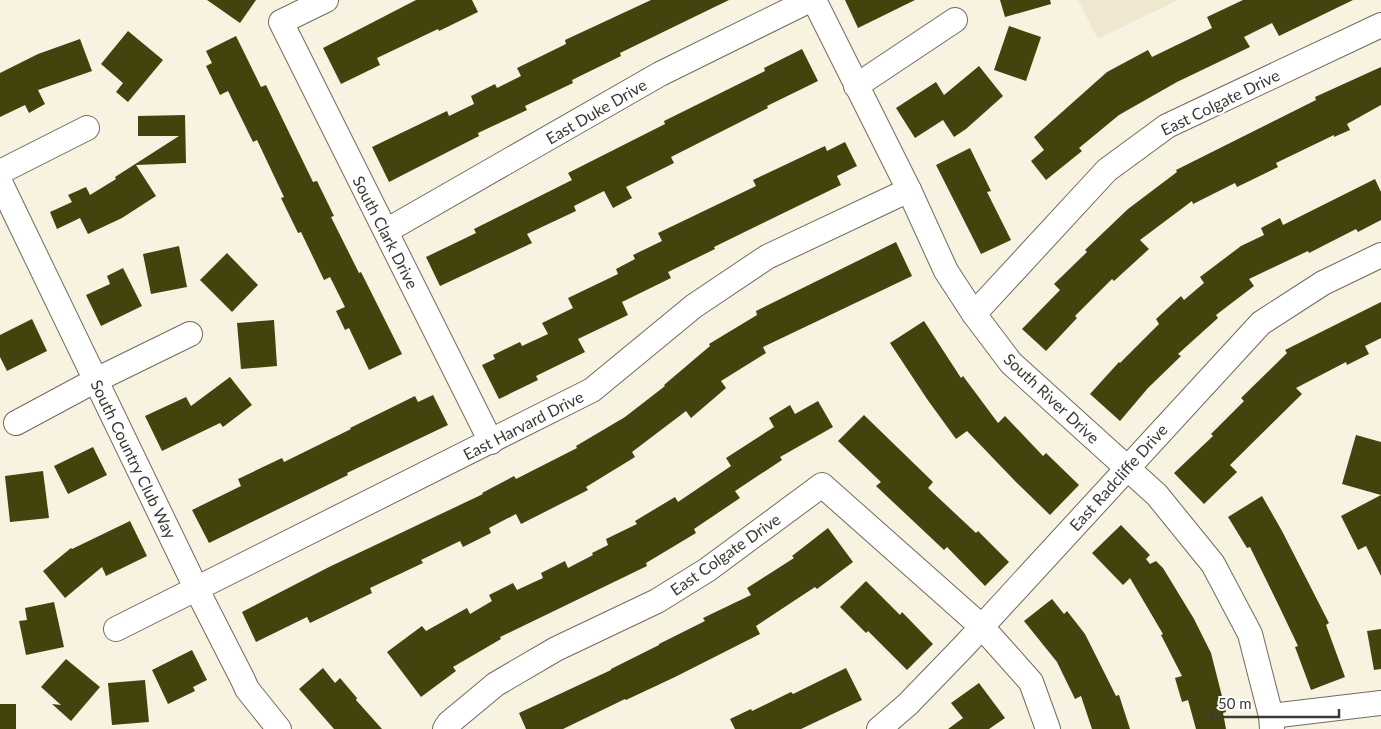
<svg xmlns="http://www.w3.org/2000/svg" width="1381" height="729" font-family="Lato,sans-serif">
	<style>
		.built { fill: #f0e7d0 }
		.building { fill: #42430d }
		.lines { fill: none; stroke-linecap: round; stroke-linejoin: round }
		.minor-casing { stroke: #706b5c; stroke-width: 26 }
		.minor { stroke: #fff; stroke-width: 24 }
		.labels { text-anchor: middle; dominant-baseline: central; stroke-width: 5; stroke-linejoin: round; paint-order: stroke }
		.street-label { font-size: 16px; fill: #3b3932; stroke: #fff }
	</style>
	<rect width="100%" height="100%" fill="#f8f2e1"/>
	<path class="built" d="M1078,0H1178L1098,39Z"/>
	<g class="building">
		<path d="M207,0H256L240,23Z"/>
		<path d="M416,0H472L478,12L439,31L438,29L377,58L380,65L341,84L323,48Z"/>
		<path d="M651,0H729L620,53L621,56L572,80L573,83L525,106L527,110L478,133L479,136L389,182L372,147L447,111L449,116L474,104L471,96L495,84L497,88L521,76L517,68L566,44L565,40Z"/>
		<path d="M845,0H915L858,28Z"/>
		<path d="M1000,0H1050L1051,4L1005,17Z"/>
		<path d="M1243,0H1353L1279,36L1272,23L1244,37L1250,47L1177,82L1119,115L1079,148L1082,151L1046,180L1031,161L1044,150L1034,137L1107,72L1148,50L1152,57L1212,28L1207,17Z"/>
		<path d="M1009,26L1041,37L1026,81L994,70Z"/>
		<path d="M128,31L163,60L128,102L116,92L123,83L101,64Z"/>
		<path d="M236,36L261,87L266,85L313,182L317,181L334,216L331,217L359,273L361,272L402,354L369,370L349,328L345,330L336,311L345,307L330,277L324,280L301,232L298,233L281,198L284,197L257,140L253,142L228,91L220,95L206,66L212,63L206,51Z"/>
		<path d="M80,39L92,71L38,90L45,104L29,113L25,105L0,117V73L38,54Z"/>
		<path d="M802,49L818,81L767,106L768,108L671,157L674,163L626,187L632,198L613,208L604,191L574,206L576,211L527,234L532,243L440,286L426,257L476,233L474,229L572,180L568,173L665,124L664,121L765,71L764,68Z"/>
		<path d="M979,66L1003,96L966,129L954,137L943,120L915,138L896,108L936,82L944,95Z"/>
		<path d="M1381,67V105L1347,124L1350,130L1334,137V135L1276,163L1278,167L1237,187L1235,183L1193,204L1192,201L1140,240L1149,249L1114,281L1112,279L1075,316L1077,318L1046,351L1022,329L1060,290L1054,284L1087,252L1085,250L1128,209L1177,172L1176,170L1316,100L1315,97Z"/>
		<path d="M185,115L186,163L136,165L156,196L122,218L88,234L80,218L57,229L50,212L72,202L68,195L86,187L90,195L116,179L115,177L179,136H138V116Z"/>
		<path d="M845,142L857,166L837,176L841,185L714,247L715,249L668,272L671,278L622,302L628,315L578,339L585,352L536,376L538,380L499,399L482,365L495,359L493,355L520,342L522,346L548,334L542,323L573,308L568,298L618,274L616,269L635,259L633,255L662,241L658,233L756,186L753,180L825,146L827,151Z"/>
		<path d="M970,148L991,191L987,192L1011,240L981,254L936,165Z"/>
		<path d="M1375,179L1381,192V220L1358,232L1356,229L1309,253L1308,251L1249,279L1254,286L1216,315L1218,318L1178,354L1181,356L1148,388L1120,421L1090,394L1119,362L1120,363L1159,324L1156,319L1181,296L1184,300L1204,283L1200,277L1241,246L1264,235L1261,228L1280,218L1283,225Z"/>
		<path d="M896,242L912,276L763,347L766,353L721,381L726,388L691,418L686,411L632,452L635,457L586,487L588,490L521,524L516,514L489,528L491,533L463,547L460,541L421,560L423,563L370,588L372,593L310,623L307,617L256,642L242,612L329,567L483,494L482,493L514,476L516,479L577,448L576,446L625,417L665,386L664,385L710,346L709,344L757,315L756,311Z"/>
		<path d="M179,246L187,287L151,294L143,254Z"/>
		<path d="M227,253L258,285L232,312L200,280Z"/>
		<path d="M123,268L142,306L101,326L86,295L110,284L107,276Z"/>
		<path d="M1381,302V338L1365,346L1369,354L1347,365L1346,362L1296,388L1302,394L1230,465L1237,472L1204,504L1174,473L1213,436L1211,434L1244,401L1241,398L1287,353L1285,350Z"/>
		<path d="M32,319L47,351L7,371L0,357V335Z"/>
		<path d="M274,320L277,366L241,369L237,323Z"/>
		<path d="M924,321L961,378L963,376L998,423L1005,416L1043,456L1046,453L1079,485L1050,515L1015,481L967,431L956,439L927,399L890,343Z"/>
		<path d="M230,377L252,405L223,427L220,423L162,451L145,416L186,397L191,406Z"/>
		<path d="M433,395L448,425L347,473L348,475L209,543L192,510L241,486L238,479L282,458L284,462L351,429L350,428L415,396L418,402Z"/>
		<path d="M818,401L833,427L780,457L782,460L735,491L740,498L694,529L696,533L646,563L647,566L500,637L501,639L453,667L456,671L421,697L387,652L422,626L426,631L467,608L470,614L492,601L489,595L513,583L517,590L543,578L541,573L565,561L568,568L593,555L592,553L608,545L606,539L637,524L635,521L675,497L678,502L731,466L726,458L774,427L769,418L790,405L795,414Z"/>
		<path d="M864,415L933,482L928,488L976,533L978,531L1009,562L985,586L947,547L944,550L876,486L881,482L838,441Z"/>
		<path d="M1356,435L1381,442V495L1342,484Z"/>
		<path d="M93,447L107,475L68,494L54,466Z"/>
		<path d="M43,471L49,518L10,522L5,476Z"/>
		<path d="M1381,495V576L1366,546L1358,550L1341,516Z"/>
		<path d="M1262,496L1282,531L1329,623L1326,625L1345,677L1311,690L1295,647L1298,646L1279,606L1250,547L1247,548L1228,517Z"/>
		<path d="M130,521L147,556L106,576L102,567L65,598L43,571L71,548L72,549Z"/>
		<path d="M1121,525L1150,555L1146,559L1150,564L1156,561L1163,568L1194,619L1211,653L1226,712L1223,713L1226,729H1196L1188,700L1182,702L1175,678L1182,676L1161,635L1163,634L1130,578L1123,585L1092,553Z"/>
		<path d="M828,528L853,562L817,589L815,587L756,626L760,634L675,677L626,700L625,699L563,729H526L519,713L611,670V669L659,645V644L705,621L703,618L751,595L747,588L794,558L792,556Z"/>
		<path d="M866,581L900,615L902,612L933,644L907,670L868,631L866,633L840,607Z"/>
		<path d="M1052,599L1064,614L1067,611L1085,634L1116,696L1119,695L1130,729H1092L1081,696L1075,699L1057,662L1024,621Z"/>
		<path d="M54,602L64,647L26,655L19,621L27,620L25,608Z"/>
		<path d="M1381,629V669L1374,670L1367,631Z"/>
		<path d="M192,650L207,680L193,687L195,691L168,704L152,670Z"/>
		<path d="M66,659L100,687L71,721L52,704L61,705L41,687Z"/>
		<path d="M323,668L335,683L340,678L357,698L356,700L382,729H334L299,689Z"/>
		<path d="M846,668L862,700L801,729H735L730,719L751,709L752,711L791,692L793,694Z"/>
		<path d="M145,680L149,722L112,725L108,683Z"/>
		<path d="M979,683L1005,718L989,729H948L963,718L951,703Z"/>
		<rect x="0" y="704" width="16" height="25"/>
	</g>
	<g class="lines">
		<defs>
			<g id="minor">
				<path d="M326,0L281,22L491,442"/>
				<path d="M814,0L909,190L946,271L974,314L1011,363L1157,495L1213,564L1250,634L1271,716L1272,729"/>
				<path d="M856,86L955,20"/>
				<path d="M0,172L87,128"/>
				<path d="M0,182L196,588L243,680L247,689L279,729"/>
				<path d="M386,231L660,74L810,0"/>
				<path d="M974,314L1107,170L1167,126L1381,25"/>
				<path d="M16,423L96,380L190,334"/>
				<path d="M116,629L592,390L694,306L767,257L909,190"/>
				<path d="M1271,716L1381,703"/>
				<path d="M445,729L449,723L496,684L556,649L657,601L707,570L822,485L982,627L1031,682L1048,729"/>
				<path d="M879,729L908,704L965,645L1261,323L1323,283L1381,255"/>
			</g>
		</defs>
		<use href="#minor" class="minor-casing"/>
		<use href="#minor" class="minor"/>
	</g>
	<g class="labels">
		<g class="street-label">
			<text transform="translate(1220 102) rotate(-26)">East Colgate Drive</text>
			<text transform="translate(596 111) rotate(-30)">East Duke Drive</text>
			<text transform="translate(386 232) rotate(63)">South Clark Drive</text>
			<text transform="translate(1052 398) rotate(43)">South River Drive</text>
			<text transform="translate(523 425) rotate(-27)">East Harvard Drive</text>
			<text transform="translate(134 459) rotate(64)">South Country Club Way</text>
			<text transform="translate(1118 477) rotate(-48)">East Radcliffe Drive</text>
			<text transform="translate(725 554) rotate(-35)">East Colgate Drive</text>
		</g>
	</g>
	<path d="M1211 709v8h128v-8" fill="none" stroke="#3b3932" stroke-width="2.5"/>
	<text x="1218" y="709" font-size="15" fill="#3b3932" stroke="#ffffff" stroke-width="4" paint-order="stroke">50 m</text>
</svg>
